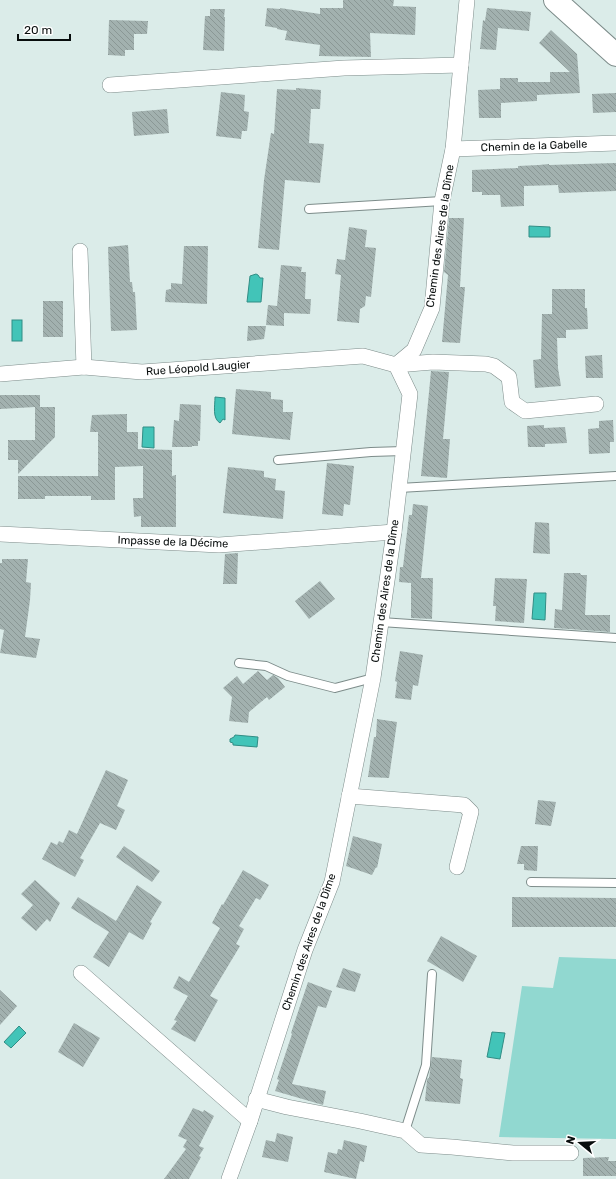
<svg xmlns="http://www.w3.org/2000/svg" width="616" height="1179" font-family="Rubik,sans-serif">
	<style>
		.green { fill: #91d8d0 }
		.water { fill: #42c4b8; stroke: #318d85 }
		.building { fill: url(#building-back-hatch) }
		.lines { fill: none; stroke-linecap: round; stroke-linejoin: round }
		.lane-casing { stroke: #7d8c8a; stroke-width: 10 }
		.street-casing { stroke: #7d8c8a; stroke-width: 16 }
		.secondary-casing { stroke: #7d8c8a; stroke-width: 24 }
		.lane { stroke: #fff; stroke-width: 8 }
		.street { stroke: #fff; stroke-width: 15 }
		.secondary { stroke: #fff; stroke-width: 22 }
		.labels { text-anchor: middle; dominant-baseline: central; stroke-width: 3.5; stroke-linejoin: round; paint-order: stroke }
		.street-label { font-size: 11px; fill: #080d0d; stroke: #fff }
	</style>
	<defs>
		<pattern id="building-back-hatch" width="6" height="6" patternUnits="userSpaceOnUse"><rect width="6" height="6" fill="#a2b1af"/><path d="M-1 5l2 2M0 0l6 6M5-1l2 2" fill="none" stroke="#8a9795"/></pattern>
	</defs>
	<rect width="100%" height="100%" fill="#dbece9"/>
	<path class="green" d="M559,957L616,959V1139L499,1137L522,986L553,988Z"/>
	<g class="water">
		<path d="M529,226L550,227V237H529Z"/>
		<path d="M256,274L258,275L260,278H263L261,302H247L250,276Z"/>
		<rect x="12" y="320" width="10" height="21"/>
		<path d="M215,397L225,398V420L223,419L220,423C212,418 215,406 215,397Z"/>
		<path d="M143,427H154V448L142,447Z"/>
		<path d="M534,593H546L545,620L532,619Z"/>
		<path d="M235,735L258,737L257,747L233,745V743L230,742V739L234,737Z"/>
		<path d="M19,1026L26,1033L11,1048L4,1042Z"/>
		<path d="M492,1032L505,1033L500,1059L487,1057Z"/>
	</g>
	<g class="building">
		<path d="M343,0H394L393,6L416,7L415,35L370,33L371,57L319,56L320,45L285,40L287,31L277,29V28L265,26L267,8L280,9V8L320,14V8H343Z"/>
		<path d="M487,8L531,12L529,31L498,28L496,50L480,49L483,20L485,21Z"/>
		<path d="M210,9H225L224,17H225L224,51L203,50L205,16H210Z"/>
		<path d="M109,20L148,21L147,34H134V50H125V56L108,55Z"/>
		<path d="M551,30L577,54L580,93L537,95V101L501,103V118H479L478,90L500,89V78H518V82H550V72H570L539,43Z"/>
		<path d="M296,88L321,90L320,109H311L309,143L324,144L320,183L285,180L279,250L258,248L264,180L271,133L274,134L277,89L296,90Z"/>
		<path d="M221,92L245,95L244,111L249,112L247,131H242L241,139L216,136Z"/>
		<path d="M616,93V112L593,113L592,94Z"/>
		<path d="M167,109L169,133L134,136L132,112Z"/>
		<path d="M616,163V191L559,193L558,185L524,186V206L501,207L500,195H482V192H472V170L518,168V166L539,165L549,164V165Z"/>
		<path d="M449,218H464L460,287H465L460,343L442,342L448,275L444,272Z"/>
		<path d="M349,227L367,230L365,247L376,248L371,297L366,296L365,306L360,309L359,323L337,321L341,275L335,274L337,259L345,260Z"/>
		<path d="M128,245L130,282H132L133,292H135L137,330L111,331L108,247Z"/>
		<path d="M184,246H208L207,304L165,302L166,290L171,289V283L182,284Z"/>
		<path d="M281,265L302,267L301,272H306L305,299H311L310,314L284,313V326L266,325L268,305L277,306Z"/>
		<path d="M552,289H585V308H587L588,329L566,330V338H557L558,368L561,386L535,388L533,360L541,359L542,314H552Z"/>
		<rect x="43" y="301" width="20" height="36"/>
		<path d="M248,326H266L264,339L247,341Z"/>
		<path d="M602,355L603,378H586L585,356Z"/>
		<path d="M431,371L449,372L443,439H450L447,478L421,476Z"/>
		<path d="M236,389L271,392V399L283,400V412H293L290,440L232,434Z"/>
		<path d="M0,395H40V407H37H55V437L18,474V460H8V440H35V407L0,409Z"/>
		<path d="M180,404L201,405L200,441H198V446H192V447H172L174,420L179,421Z"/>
		<path d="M127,414V432H138V449L172,450V476L176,475V527H141V516L134,517L133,498H143V466L115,467V500H91V496H45V499H18V476H98V432H90L92,415Z"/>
		<path d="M613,420L614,442H610V453L589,454L588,429L599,428V421Z"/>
		<path d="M544,425V428L565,427L567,443L545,444V447H528L527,426Z"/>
		<path d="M327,463L354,466L350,505L344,504L343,516L322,514Z"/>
		<path d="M228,467L264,471V477L276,479L275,490L285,491L283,519L223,513Z"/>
		<path d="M413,504L428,506L421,578H433L432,619L411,618V583L399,582L400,567H403L409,515H412Z"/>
		<path d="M535,522L549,523L550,554L533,553Z"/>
		<path d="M238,553L237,584H223L225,554Z"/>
		<path d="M2,559H28L26,582L31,583L30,600L25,637L40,639L36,658L0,653L4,630L0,629V563H2Z"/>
		<path d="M564,573H580L581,575H587L585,615H610V632L554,628L555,609L562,610Z"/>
		<path d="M495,578L527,579L524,623L495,621L496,606H493Z"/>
		<path d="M320,581L335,599L309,619L295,601Z"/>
		<path d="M400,651L423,655L418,686L413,685L411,700L395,698L397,682L395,681Z"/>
		<path d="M258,671L267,680L273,675L278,678L285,687L269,700L267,697L249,712L248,723L229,721L232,697L223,688L237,676L243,684Z"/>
		<path d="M377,719L397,722L389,778L368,777L374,737H376Z"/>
		<path d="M106,770L128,780L117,806L125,810L116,830L100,823L80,858L84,860L75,877L42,859L51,842L57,845L59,841L63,843L69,830L77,834Z"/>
		<path d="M538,800L556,802L551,826L535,824Z"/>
		<path d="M353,836L382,844L377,868L376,867L372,875L346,866Z"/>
		<path d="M124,846L160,871L152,882L116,857Z"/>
		<path d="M521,846H538L537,871L524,870V864H517Z"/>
		<path d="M243,870L269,885L260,900L256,898L239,926L244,929L236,944L240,946L210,996L218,1000L195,1042L171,1029L177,1021L174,1020L188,996L173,988L179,976L189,982L220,928L212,923L222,904L223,905Z"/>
		<path d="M35,880L60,903L50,922L47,919L36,931L21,918L33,905L21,894Z"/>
		<path d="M137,885L162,902L150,922L152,923L143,940L129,932L109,967L93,957L109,932L71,908L78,897L116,921Z"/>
		<path d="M512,897L616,898V927H512Z"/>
		<path d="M441,936L477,956L463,982L427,961Z"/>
		<path d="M343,968L361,974L355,992L336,987Z"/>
		<path d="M308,982L332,991L326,1008L318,1006L292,1084L326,1091L323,1105L275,1091L279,1080L277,1079L292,1034L291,1033Z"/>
		<path d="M0,990L17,1006L0,1025Z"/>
		<path d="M74,1023L100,1038L83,1067L58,1052Z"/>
		<path d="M432,1057L462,1060L460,1078L463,1079L460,1104L425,1101L427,1080L428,1078H429Z"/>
		<path d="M193,1108L203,1112L204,1110L214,1116L199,1146L204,1148L199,1156L201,1157L189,1179H164L186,1149L183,1147L187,1140L178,1136Z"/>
		<path d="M277,1133L293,1137L288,1162L262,1157L266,1140L275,1142Z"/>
		<path d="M344,1140L367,1146L364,1162L360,1161L356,1179L324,1172L328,1152L337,1154L338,1149L342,1150Z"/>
		<path d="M609,1157L608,1161H616V1176H583V1158Z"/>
	</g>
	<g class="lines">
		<defs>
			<g id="lane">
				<path d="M309,209L442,201"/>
				<path d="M278,460L371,452L403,451"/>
				<path d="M399,488L616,476"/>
				<path d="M381,622L616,638"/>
				<path d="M239,663L266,666L288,676L335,688L373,678"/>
				<path d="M531,882L616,883"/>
				<path d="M405,1131L426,1065L432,974"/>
			</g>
			<g id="street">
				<path d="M110,85L344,68L461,65"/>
				<path d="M453,149L616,143"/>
				<path d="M80,251L84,367"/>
				<path d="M0,374L84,367L142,372L363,356L396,365L433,362L486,364L494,366L509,377L512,402L525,411L596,404"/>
				<path d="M0,534L219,545L394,532"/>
				<path d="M349,796L464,805L471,812L457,867"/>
				<path d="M81,973L250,1121"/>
				<path d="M256,1099L287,1107L360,1121L405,1131L421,1145L452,1147L513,1153H571"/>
				<path d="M229,1179L250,1121L305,950L332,882L373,678L394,532L410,394L396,365L414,350L432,308L442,201L453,149L467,0"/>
			</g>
			<path id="secondary" d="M555,0L616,55"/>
		</defs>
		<use href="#lane" class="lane-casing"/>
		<use href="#street" class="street-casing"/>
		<use href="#secondary" class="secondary-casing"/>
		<use href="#lane" class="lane"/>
		<use href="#street" class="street"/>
		<use href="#secondary" class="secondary"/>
	</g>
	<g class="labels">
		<g class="street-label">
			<text transform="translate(534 146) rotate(-2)">Chemin de la Gabelle</text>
			<text transform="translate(440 236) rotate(-82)">Chemin des Aires de la Dîme</text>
			<text transform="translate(198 368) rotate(-4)">Rue Léopold Laugier</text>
			<text transform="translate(173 542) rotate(2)">Impasse de la Décime</text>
			<text transform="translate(385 591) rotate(-82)">Chemin des Aires de la Dîme</text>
			<text transform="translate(309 942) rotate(-71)">Chemin des Aires de la Dîme</text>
		</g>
	</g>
	<g transform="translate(580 1143) rotate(288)" stroke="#ffffff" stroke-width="3" paint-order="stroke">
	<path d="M0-3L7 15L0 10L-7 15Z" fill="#080d0d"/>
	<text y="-6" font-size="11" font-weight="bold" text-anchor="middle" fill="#080d0d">N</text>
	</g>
	<path d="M18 34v6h52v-6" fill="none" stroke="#080d0d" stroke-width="2"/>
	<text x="24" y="34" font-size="12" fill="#080d0d" stroke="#ffffff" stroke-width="3" paint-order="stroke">20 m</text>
</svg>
